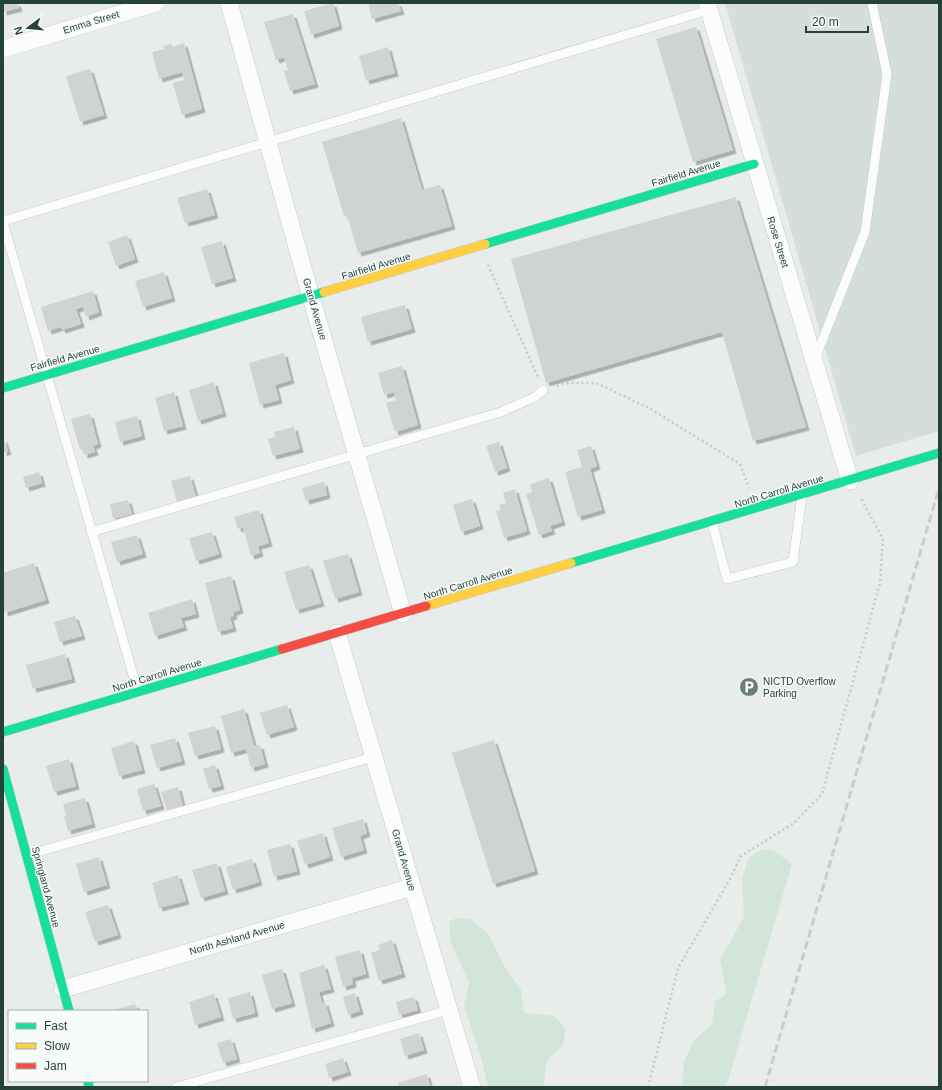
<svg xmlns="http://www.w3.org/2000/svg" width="942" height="1090" font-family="Arial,sans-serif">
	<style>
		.built { fill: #d6dedb }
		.green { fill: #d1e6d8 }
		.building { fill: #cfd4d2; filter: url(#shadow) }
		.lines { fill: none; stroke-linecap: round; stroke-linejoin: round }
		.lane-casing { stroke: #c5cac8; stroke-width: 10 }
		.street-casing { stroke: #c5cac8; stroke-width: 18 }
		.fast-casing { stroke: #c3cbc8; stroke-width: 10 }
		.slow-casing { stroke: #c3cbc8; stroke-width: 10 }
		.jam-casing { stroke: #c3cbc8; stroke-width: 10 }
		.path { stroke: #c3ccca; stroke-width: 2.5; stroke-dasharray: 2 3; stroke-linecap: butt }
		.lane { stroke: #fcfcfc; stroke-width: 9 }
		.street { stroke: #fcfcfc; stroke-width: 17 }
		.fast { stroke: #16e098; stroke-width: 9 }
		.slow { stroke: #ffcf43; stroke-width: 9 }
		.jam { stroke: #f24e42; stroke-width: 9 }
		.rail { stroke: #c9cdcc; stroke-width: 3; stroke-dasharray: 8 4; stroke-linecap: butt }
		.labels { text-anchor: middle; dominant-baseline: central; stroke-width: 3; stroke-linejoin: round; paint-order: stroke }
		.street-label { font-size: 10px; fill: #24423a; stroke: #f7fbf9 }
		.poi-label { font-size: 10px; fill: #24423a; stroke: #f7fbf9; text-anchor: start }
	</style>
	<defs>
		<filter id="shadow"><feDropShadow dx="3.5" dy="3.5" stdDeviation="0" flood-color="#0004"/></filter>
	</defs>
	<rect width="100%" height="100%" fill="#e8edeb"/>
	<path class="built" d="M725,3H939V431L856,456Z"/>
	<g class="green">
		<path d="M762,850H773L792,864L726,1087H682L684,1062L694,1040L712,1024L715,1001L727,994L720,960L744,917L742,879L749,857Z"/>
		<path d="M456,918L471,919L488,934L507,971L521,989L524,1013L554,1016L565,1028L564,1043L547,1061L543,1087H488L482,1061L464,1006L469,983L450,940L449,922Z"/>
	</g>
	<g class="building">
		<path d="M3,3H17L19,8L3,12Z"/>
		<path d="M333,3L339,26L311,35L304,11Z"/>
		<path d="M368,3H398L401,11L372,19Z"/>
		<path d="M293,14L315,84L290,91L284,71L288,70L284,57L276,60L264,22Z"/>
		<path d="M696,27L733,150L693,162L656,39Z"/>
		<path d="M184,43L202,109L182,115L173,83L184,80L182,72L159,79L152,52L164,49L163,46L172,44L173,47Z"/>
		<path d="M388,47L395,73L366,81L359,56Z"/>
		<path d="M90,69L104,115L80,122L66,76Z"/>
		<path d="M401,118L422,190L440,185L452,226L358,253L347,215L344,216L322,142Z"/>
		<path d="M207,189L215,215L185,223L177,198Z"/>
		<path d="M736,197L806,427L753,441L722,332L546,383L511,259Z"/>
		<path d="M127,235L135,259L116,266L108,242Z"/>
		<path d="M222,241L233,278L212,284L201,247Z"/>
		<path d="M164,272L172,298L143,307L135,281Z"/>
		<path d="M93,291L99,312L86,317L83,307L76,309L81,324L62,330L61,327L48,331L41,307Z"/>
		<path d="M405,305L412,329L368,342L361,317Z"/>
		<path d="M284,353L291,380L275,385L279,400L260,405L249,363Z"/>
		<path d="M402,366L418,425L395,432L386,403L396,400L394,392L384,395L378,373Z"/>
		<path d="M214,382L223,413L198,421L189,390Z"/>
		<path d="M174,392L183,426L164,431L155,398Z"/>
		<path d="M90,414L98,444L93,446L95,452L84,455L83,449H80L71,419Z"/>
		<path d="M137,416L142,436L120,442L115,422Z"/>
		<path d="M294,427L300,449L273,456L268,439L275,437L274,432Z"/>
		<path d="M3,437L8,451L3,453Z"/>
		<path d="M499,442L507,468L495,472L486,446Z"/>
		<path d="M591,446L597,466L590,469L602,510L578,517L565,472L582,467L577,450Z"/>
		<path d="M39,472L42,483L26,488L23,477Z"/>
		<path d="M190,476L196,497L177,502L171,481Z"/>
		<path d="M549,478L562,522L550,526L552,531L539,535L526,494L532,492L530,484Z"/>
		<path d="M324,482L327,495L306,501L302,488Z"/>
		<path d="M515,489L527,531L504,538L496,511L501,510L499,505L506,503L503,493Z"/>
		<path d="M472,499L480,526L461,532L453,505Z"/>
		<path d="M128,500L132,514L113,519L110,504Z"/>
		<path d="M259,510L269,543L258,546L260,553L251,556L243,527L238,529L234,517Z"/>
		<path d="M212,532L219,554L196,561L189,538Z"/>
		<path d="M137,535L143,554L117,562L111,542Z"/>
		<path d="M348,554L359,592L335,599L323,561Z"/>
		<path d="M34,563L46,600L4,613L3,573Z"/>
		<path d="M309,565L321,603L296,610L284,572Z"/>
		<path d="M231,576L240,610L233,612L234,616L230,617L233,628L218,632L205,583Z"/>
		<path d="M192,599L196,614L181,618L184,627L155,636L148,613Z"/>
		<path d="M75,616L82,636L60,642L54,622Z"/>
		<path d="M65,654L72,679L33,689L26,665Z"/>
		<path d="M287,705L294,727L267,735L260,713Z"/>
		<path d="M244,709L254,746L260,745L265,764L251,768L246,749L231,753L221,716Z"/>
		<path d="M215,726L221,749L195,756L188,733Z"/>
		<path d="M175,738L182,761L157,768L150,745Z"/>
		<path d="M494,740L535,871L493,884L452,753Z"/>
		<path d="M134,741L142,770L119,776L111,748Z"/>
		<path d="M69,759L76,786L54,792L46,766Z"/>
		<path d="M215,765L221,786L209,789L203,769Z"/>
		<path d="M154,784L161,806L143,811L137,789Z"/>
		<path d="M178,787L183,806L167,811L161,792Z"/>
		<path d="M85,798L92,824L68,831L64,816L66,815L63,804Z"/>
		<path d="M363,819L367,833L360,836L364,850L341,857L332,828Z"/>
		<path d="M323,833L330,857L305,865L297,841Z"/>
		<path d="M290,844L297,871L274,877L267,850Z"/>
		<path d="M99,857L107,885L84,892L76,864Z"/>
		<path d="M252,859L259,882L233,890L226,867Z"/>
		<path d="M217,863L225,891L201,898L192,870Z"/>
		<path d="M178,875L186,901L159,908L152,883Z"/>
		<path d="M108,905L118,935L95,942L85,912Z"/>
		<path d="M392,940L402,974L379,981L371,953L380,950L378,945Z"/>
		<path d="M360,950L366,974L352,978L353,984L343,987L335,957Z"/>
		<path d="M324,965L331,989L319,992L322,1003L325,1002L331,1023L312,1029L299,973Z"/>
		<path d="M282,969L292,1003L272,1009L262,975Z"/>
		<path d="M250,992L255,1013L233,1019L228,998Z"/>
		<path d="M355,993L360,1011L348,1015L343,997Z"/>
		<path d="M214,994L221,1017L195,1025L189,1002Z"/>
		<path d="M414,997L418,1010L399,1015L396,1002Z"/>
		<path d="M135,1004L137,1011H111Z"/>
		<path d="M419,1033L424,1050L405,1056L400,1039Z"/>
		<path d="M231,1039L237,1059L223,1063L217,1043Z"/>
		<path d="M343,1058L348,1072L329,1078L325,1064Z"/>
		<path d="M427,1074L430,1087H399L398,1083Z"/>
	</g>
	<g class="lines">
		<defs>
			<g id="lane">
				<path d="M3,221L709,10"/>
				<path d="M3,222L138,692"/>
				<path d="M815,359L865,232L887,74L872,3"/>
				<path d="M712,522L727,579L793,562L802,496"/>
				<path d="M91,532L501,412L535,397L543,390"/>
				<path d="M27,855L373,757"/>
				<path d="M177,1087L449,1010"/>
			</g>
			<g id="street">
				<path d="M229,3L311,297L403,614"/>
				<path d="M707,3L850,481"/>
				<path d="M3,49L156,3"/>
				<path d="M337,633L472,1087"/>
				<path d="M63,989L412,887"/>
			</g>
			<g id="fast">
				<path d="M485,244L754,164"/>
				<path d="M3,388L324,292"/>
				<path d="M571,563L939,453"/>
				<path d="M3,732L282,649"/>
				<path d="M3,769L69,1011"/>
				<path d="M88,1081L89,1087"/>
			</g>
			<g id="slow">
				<path d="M324,292L485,244"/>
				<path d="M426,606L571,563"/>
			</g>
			<path id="jam" d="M282,649L426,606"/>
		</defs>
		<use href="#lane" class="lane-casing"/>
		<use href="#street" class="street-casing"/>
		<use href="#fast" class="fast-casing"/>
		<use href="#slow" class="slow-casing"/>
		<use href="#jam" class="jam-casing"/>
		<g class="path">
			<path d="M488,265L538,377"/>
			<path d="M557,386L565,383H596L649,408L740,464L749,488"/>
			<path d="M648,1087L678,968L730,879L741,856L794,823L822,794L880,583L883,539L861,498"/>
		</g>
		<use href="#lane" class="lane"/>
		<use href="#street" class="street"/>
		<use href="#fast" class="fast"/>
		<use href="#slow" class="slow"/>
		<use href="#jam" class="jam"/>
		<path class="rail" d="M765,1087L939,488"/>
	</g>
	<defs>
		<symbol id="parking-disc" viewBox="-11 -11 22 22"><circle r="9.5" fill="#697e78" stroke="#f7fbf9"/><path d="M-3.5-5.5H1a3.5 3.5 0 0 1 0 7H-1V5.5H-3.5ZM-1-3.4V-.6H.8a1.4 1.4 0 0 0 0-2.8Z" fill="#fff"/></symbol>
	</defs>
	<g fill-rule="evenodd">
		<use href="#parking-disc" x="738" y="676" width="22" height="22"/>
	</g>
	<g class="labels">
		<g class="street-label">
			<text transform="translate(91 22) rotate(-17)">Emma Street</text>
			<text transform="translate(686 173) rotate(-17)">Fairfield Avenue</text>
			<text transform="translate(778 242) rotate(73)">Rose Street</text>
			<text transform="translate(376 266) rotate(-17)">Fairfield Avenue</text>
			<text transform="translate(315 309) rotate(74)">Grand Avenue</text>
			<text transform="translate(65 358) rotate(-16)">Fairfield Avenue</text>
			<text transform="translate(779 491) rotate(-17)">North Carroll Avenue</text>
			<text transform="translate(468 583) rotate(-17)">North Carroll Avenue</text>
			<text transform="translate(157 675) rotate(-17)">North Carroll Avenue</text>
			<text transform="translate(404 860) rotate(74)">Grand Avenue</text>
			<text transform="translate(46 887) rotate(75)">Springland Avenue</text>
			<text transform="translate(237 938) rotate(-16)">North Ashland Avenue</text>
		</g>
		<g class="poi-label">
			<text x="763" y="681">NICTD Overflow<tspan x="763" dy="12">Parking</tspan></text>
		</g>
	</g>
	<rect width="942" height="1090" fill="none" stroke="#24423a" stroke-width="8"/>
	<rect x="8" y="1010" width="140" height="72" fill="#f7fbf9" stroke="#a3b1ad"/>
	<rect x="16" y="1023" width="20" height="6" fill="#16e098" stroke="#a3b1ad"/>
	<text x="44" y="1030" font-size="12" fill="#24423a">Fast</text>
	<rect x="16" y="1043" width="20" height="6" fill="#ffcf43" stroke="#a3b1ad"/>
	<text x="44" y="1050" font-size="12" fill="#24423a">Slow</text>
	<rect x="16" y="1063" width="20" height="6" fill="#f24e42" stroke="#a3b1ad"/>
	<text x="44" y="1070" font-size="12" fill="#24423a">Jam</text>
	<g transform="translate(28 28) rotate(254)" stroke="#f7fbf9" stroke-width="3" paint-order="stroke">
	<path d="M0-3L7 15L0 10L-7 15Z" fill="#24423a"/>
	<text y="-6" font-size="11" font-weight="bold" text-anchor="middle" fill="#24423a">N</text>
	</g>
	<path d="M806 26v6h62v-6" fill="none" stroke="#24423a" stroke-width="2"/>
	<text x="812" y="26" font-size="12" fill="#24423a" stroke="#f7fbf9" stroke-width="3" paint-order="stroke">20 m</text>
</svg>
